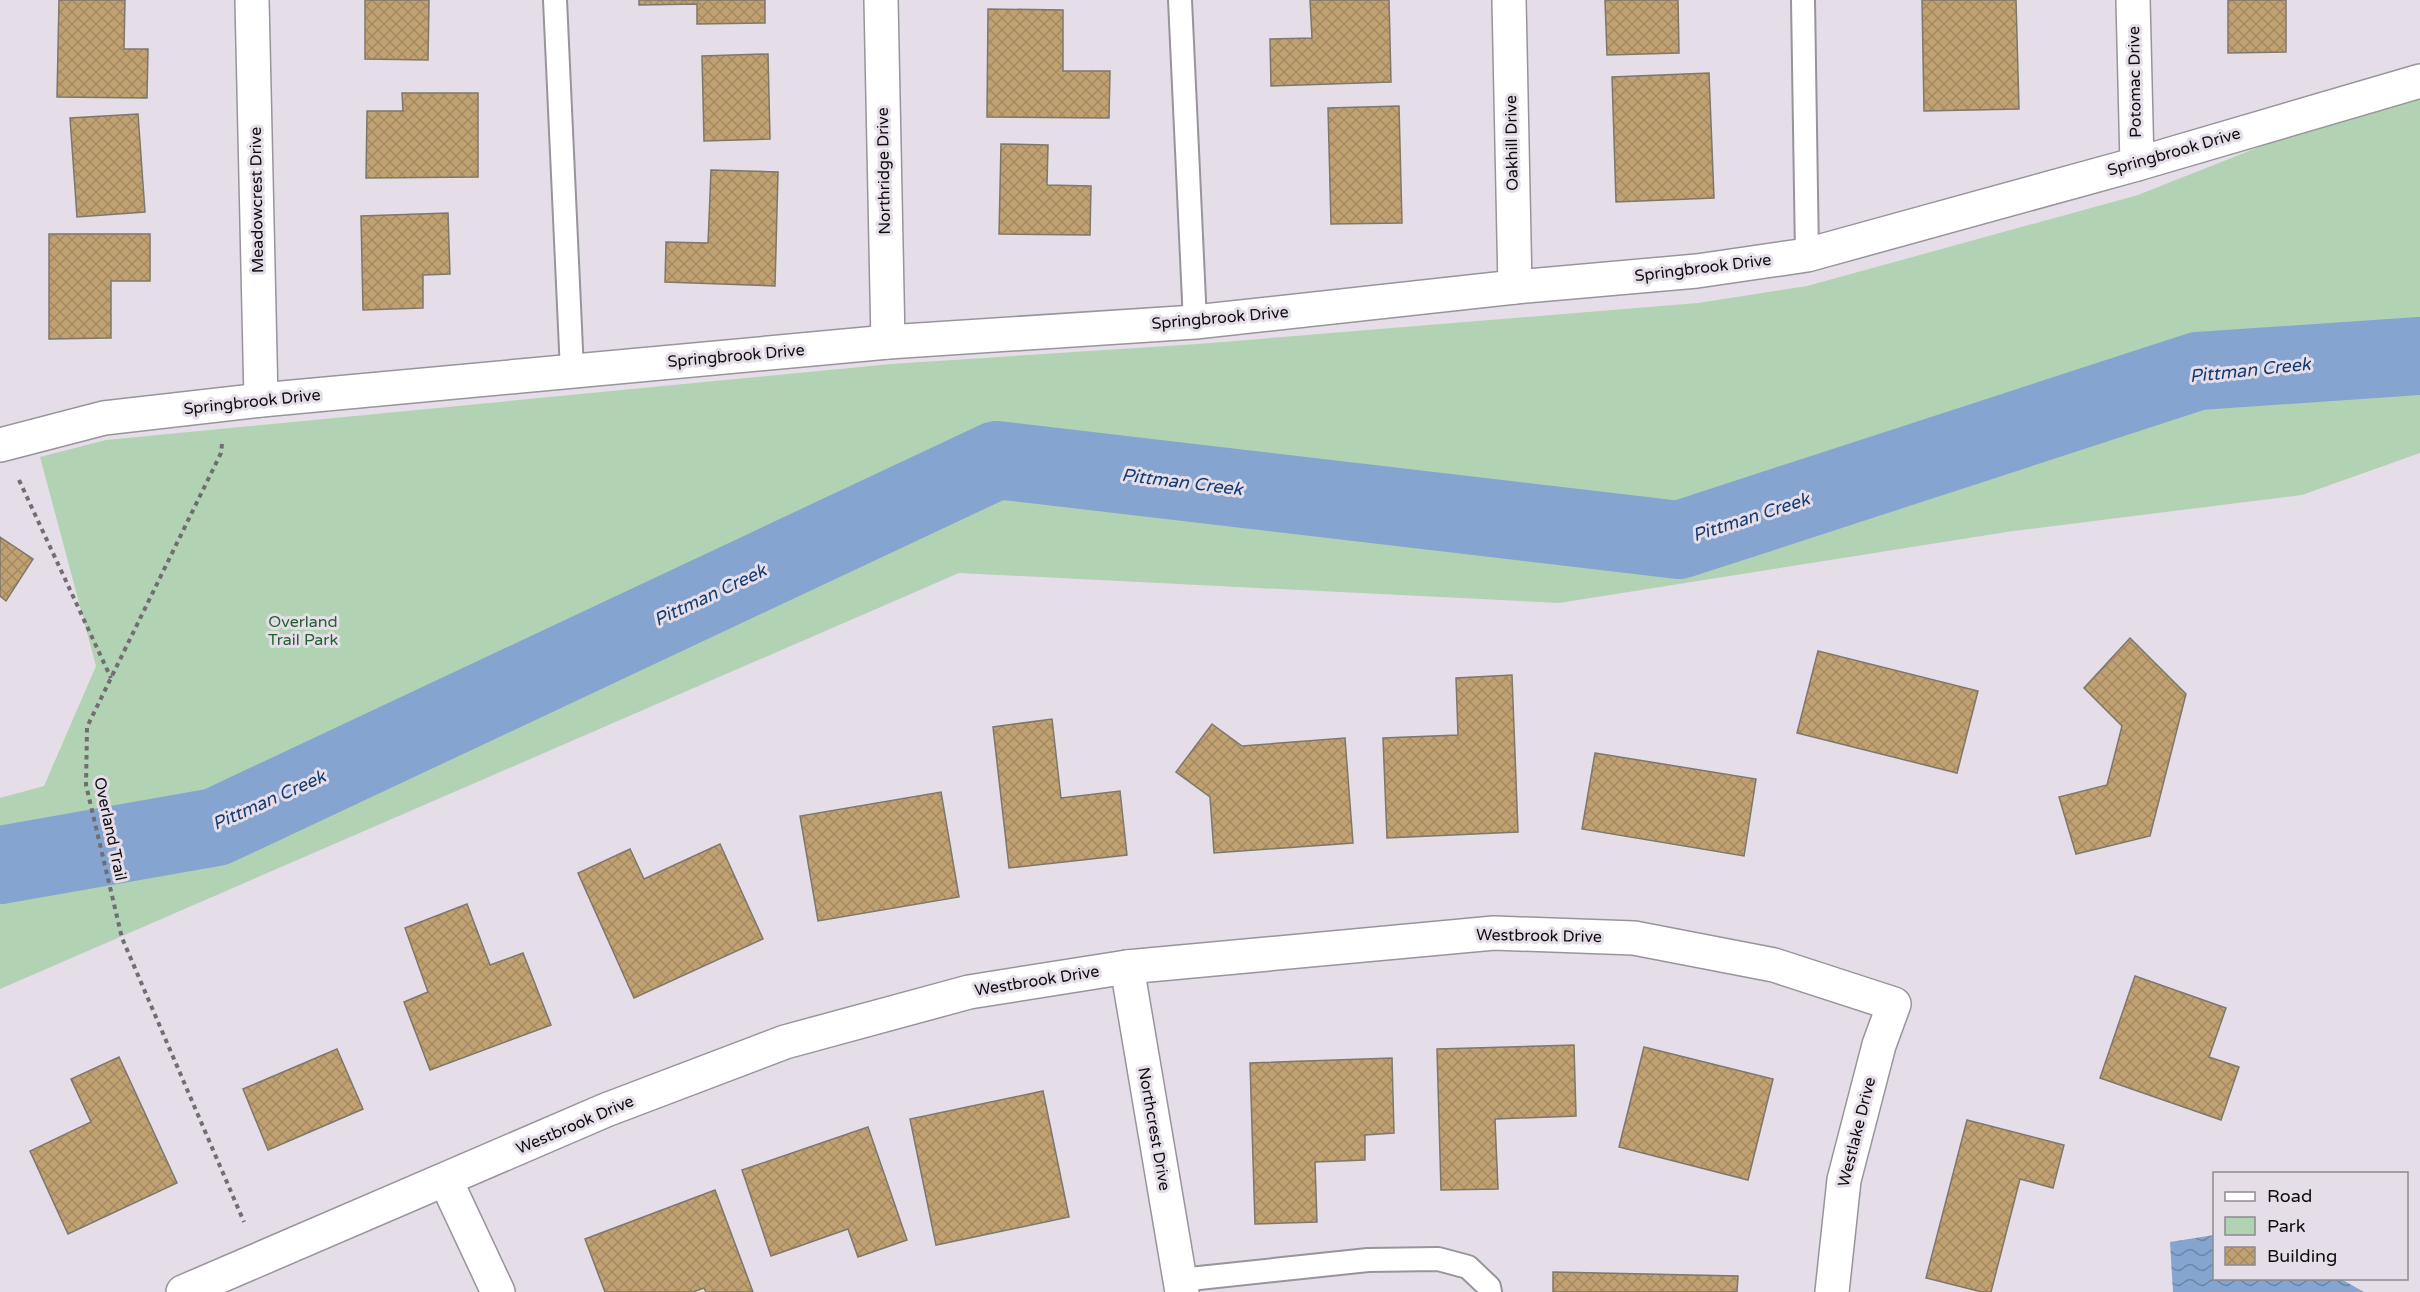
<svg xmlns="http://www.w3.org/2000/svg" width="2420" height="1292" font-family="'Varela Round',sans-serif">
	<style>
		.park { fill: #b2d2b4 }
		.water { fill: url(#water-waves) }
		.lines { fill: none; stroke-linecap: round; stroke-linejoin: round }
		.river { stroke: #85a5d0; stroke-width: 78 }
		.building { fill: url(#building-cross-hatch); stroke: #7d776d; stroke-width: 1.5 }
		.lane-casing { stroke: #99939c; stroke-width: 26 }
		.street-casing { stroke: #99939c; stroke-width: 36 }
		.path { stroke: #716d73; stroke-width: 4; stroke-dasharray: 4.5 4.5; stroke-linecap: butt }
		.lane { stroke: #fff; stroke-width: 22 }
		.street { stroke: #fff; stroke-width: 33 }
		.labels { text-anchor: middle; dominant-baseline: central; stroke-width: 6; stroke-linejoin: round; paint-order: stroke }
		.street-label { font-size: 16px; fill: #0e0c0f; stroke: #e5dee8 }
		.park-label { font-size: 16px; fill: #23612f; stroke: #e5dee8 }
		.water-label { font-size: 18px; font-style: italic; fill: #123b71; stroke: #e5dee8 }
	</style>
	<defs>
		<pattern id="water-waves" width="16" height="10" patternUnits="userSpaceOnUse" patternTransform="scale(1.5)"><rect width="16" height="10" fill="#85a5d0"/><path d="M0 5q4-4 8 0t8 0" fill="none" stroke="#6b85a7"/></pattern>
		<pattern id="building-cross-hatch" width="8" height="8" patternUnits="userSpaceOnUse" patternTransform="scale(1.5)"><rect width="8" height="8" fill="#c0a171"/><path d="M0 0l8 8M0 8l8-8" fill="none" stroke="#a48961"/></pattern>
	</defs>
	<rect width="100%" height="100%" fill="#e5dee8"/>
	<path class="park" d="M2420,83V453L2302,495L2013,531L1559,603L959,573L0,989V798L44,786L96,666L40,457L106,440L891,364L1198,344L1698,303L1807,286L2138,195Z"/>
	<path class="water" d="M2214,1235V1278L2341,1279L2364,1292H2173L2170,1242Z"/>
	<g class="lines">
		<path class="river" d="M0,865L216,827L997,460L1679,540L2198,371L2420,356"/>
	</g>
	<g class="building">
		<path d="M59,0H125L124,49H148L147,98L57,97Z"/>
		<path d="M365,0H429L428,60L365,59Z"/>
		<path d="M639,0H765V23L697,24V4L639,5Z"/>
		<path d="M1310,0H1389L1391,82L1271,86L1270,39L1312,38Z"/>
		<path d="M1605,0H1678L1679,53L1607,55Z"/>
		<path d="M1922,0H2016L2019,109L1924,111Z"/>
		<path d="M2228,0H2286V52L2228,53Z"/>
		<path d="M988,9L1063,10V71H1110L1109,118L987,117Z"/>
		<path d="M768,54L770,139L704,141L702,56Z"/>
		<path d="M1709,73L1714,198L1616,202L1612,77Z"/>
		<path d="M402,93H478V177L366,178L367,111H403Z"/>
		<path d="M1399,106L1402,223L1331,224L1328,108Z"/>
		<path d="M138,114L145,212L77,217L70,118Z"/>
		<path d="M1001,144L1048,145L1047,185L1091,186L1090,235L999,234Z"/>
		<path d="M711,170L778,172L775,286L665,282L666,242L708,243Z"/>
		<path d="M448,213L450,274L423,275V308L363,310L361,216Z"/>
		<path d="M49,234H150V281H111V338L49,339Z"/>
		<path d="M0,537L33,559L6,601L0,596Z"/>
		<path d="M2130,638L2186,694L2150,836L2076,854L2059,797L2107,785L2122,726L2084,688Z"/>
		<path d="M1818,651L1978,691L1957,773L1797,733Z"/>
		<path d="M1512,675L1518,832L1387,838L1383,738L1458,735L1456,678Z"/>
		<path d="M1052,719L1061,798L1120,791L1127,855L1009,868L993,727Z"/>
		<path d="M1212,724L1242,746L1345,738L1353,843L1214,853L1210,797L1176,772Z"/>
		<path d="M1595,753L1756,779L1744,856L1582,829Z"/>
		<path d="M941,792L959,897L818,921L800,816Z"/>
		<path d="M720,844L763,939L634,998L578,873L630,849L644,879Z"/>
		<path d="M467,904L490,965L523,953L551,1025L430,1070L404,1002L428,992L405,928Z"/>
		<path d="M2135,976L2226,1008L2209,1057L2239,1067L2221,1120L2100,1078Z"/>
		<path d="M1574,1045L1576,1116L1495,1119L1498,1189L1441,1190L1437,1049Z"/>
		<path d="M1644,1047L1773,1079L1748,1180L1619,1147Z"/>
		<path d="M337,1049L363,1109L268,1150L243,1089Z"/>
		<path d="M119,1057L177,1183L68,1234L30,1151L91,1122L71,1079Z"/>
		<path d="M1392,1058L1394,1133L1365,1135V1160L1315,1162L1317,1222L1255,1224L1250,1063Z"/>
		<path d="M1043,1091L1069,1217L936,1245L910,1119Z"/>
		<path d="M1967,1120L2064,1145L2053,1188L2020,1179L1991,1292H1982L1926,1278Z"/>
		<path d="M868,1127L907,1240L858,1257L848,1229L771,1256L742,1170Z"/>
		<path d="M715,1190L753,1292H706L704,1288L693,1292H605L585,1239Z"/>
		<path d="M1553,1272L1738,1276L1737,1292H1553Z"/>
	</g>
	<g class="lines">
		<defs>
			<g id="lane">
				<path d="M555,0L572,371"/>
				<path d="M1180,0L1195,322"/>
				<path d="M1803,0L1807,255"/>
				<path d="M1180,1280L1368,1260L1438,1259L1468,1267L1489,1287L1490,1292"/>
			</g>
			<g id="street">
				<path d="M252,0L261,400"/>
				<path d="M881,0L888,342"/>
				<path d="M1509,0L1515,287"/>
				<path d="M2133,0L2137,164"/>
				<path d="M0,445L104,418L261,400L888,342L1195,322L1515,287L1697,271L1807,255L2137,164L2420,81"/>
				<path d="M1127,967L1182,1292"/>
				<path d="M446,1181L498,1292"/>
				<path d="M183,1292L606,1110L785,1042L969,992L1127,967L1494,933L1634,938L1774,965L1894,1004L1879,1045L1844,1180L1832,1292"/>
			</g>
		</defs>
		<use href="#lane" class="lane-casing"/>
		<use href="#street" class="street-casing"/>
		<g class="path">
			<path d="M222,444L221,453L87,727L86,785L122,938L244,1222"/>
			<path d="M19,480L111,678"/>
		</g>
		<use href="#lane" class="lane"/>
		<use href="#street" class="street"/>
	</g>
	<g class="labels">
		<g class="street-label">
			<text transform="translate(2135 82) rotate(-91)">Potomac Drive</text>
			<text transform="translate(1512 143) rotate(-91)">Oakhill Drive</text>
			<text transform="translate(2174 152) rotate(-16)">Springbrook Drive</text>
			<text transform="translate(884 171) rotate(-91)">Northridge Drive</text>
			<text transform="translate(257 200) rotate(-91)">Meadowcrest Drive</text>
			<text transform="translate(1703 268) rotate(-7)">Springbrook Drive</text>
			<text transform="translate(1220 318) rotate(-5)">Springbrook Drive</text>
			<text transform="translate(736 356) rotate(-5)">Springbrook Drive</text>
			<text transform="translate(252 402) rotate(-6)">Springbrook Drive</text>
			<text transform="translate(110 829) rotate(78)">Overland Trail</text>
			<text transform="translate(1539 936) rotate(1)">Westbrook Drive</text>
			<text transform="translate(1037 981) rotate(-9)">Westbrook Drive</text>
			<text transform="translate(575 1125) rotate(-23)">Westbrook Drive</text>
			<text transform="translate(1154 1129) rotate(80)">Northcrest Drive</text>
			<text transform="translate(1857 1132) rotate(-76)">Westlake Drive</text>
		</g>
		<g class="park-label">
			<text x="303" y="622">Overland<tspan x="303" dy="18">Trail Park</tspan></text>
		</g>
		<g class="water-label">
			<text transform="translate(2250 370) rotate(-6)">Pittman Creek</text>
			<text transform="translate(1182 482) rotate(7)">Pittman Creek</text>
			<text transform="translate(1751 517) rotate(-18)">Pittman Creek</text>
			<text transform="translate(710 595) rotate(-25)">Pittman Creek</text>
			<text transform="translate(269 800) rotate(-24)">Pittman Creek</text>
		</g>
	</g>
	<rect x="2213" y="1172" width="195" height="108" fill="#e5dee8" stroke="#8f8a91" stroke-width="1.5"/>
	<rect x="2225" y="1192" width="30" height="9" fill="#ffffff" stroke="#8f8a91" stroke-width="1.5"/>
	<text x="2267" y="1202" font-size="18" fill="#0e0c0f">Road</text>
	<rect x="2225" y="1217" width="30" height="18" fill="#b2d2b4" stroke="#8f8a91" stroke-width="1.5"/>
	<text x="2267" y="1232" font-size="18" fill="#0e0c0f">Park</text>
	<rect x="2225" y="1247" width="30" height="18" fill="url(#building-cross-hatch)" stroke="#8f8a91" stroke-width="1.5"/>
	<text x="2267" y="1262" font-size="18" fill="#0e0c0f">Building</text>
</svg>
